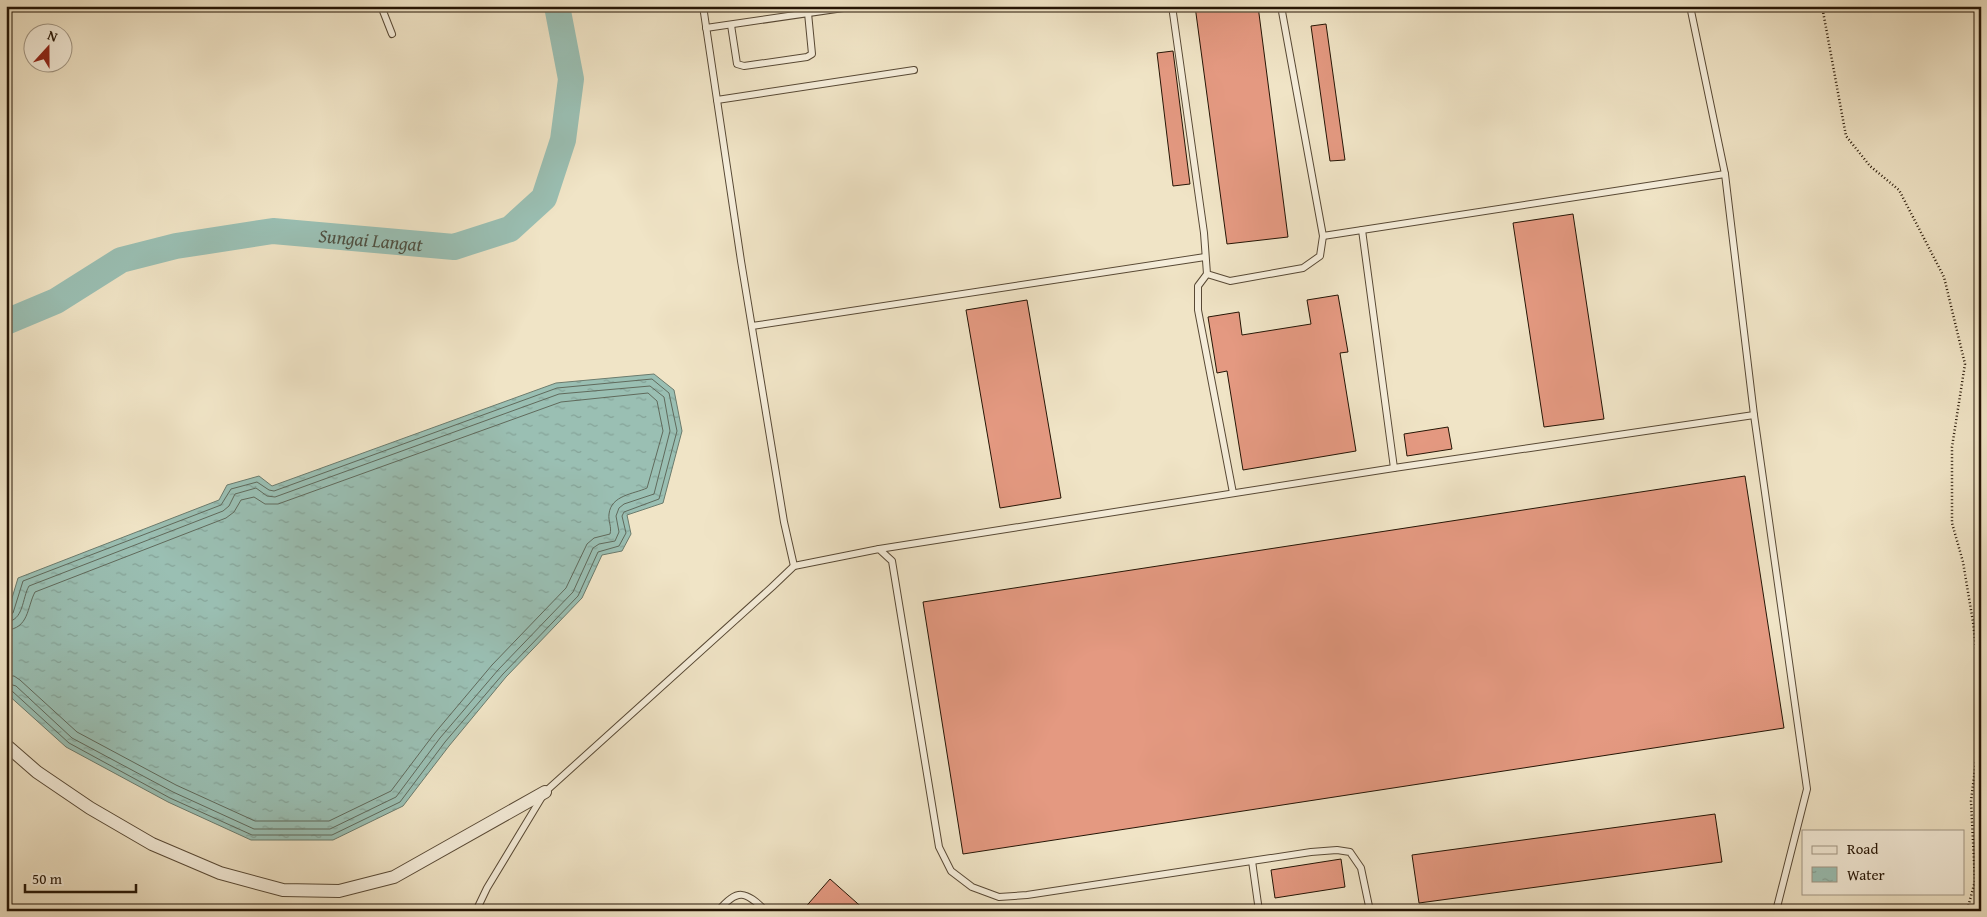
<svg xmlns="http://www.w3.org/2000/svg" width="1987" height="917" font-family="'Gentium Book Plus',serif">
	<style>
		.water { fill: url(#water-ripples); stroke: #6b7b6d }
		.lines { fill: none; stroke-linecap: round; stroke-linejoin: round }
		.shore { stroke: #606a5c; stroke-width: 1 }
		.river { stroke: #9abfb3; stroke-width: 26 }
		.building { fill: #e49981; stroke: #251505 }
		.lane-casing { stroke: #584935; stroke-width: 8 }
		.street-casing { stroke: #584935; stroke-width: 14 }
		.path { stroke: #251505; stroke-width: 2.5; stroke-dasharray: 1 2.5; stroke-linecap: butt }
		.lane { stroke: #f5edda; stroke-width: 6 }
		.street { stroke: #f5edda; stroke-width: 12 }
		.labels { text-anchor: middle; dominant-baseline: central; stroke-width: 4.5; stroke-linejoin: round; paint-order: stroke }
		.water-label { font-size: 19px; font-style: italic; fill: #4e5042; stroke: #f5edda }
	</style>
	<defs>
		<pattern id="water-ripples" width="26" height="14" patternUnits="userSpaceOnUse" patternTransform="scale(1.25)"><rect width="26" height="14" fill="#9abfb3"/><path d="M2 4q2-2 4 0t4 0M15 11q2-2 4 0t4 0" fill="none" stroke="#85a398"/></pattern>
	</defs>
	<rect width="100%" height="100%" fill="#f0e4c6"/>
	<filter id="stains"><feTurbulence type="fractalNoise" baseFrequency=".004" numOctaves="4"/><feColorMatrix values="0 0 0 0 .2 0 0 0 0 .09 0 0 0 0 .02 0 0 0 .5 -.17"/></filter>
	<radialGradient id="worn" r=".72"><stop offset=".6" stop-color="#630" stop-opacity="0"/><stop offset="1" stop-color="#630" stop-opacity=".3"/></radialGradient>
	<path class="water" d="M654,374L674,390L682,431L663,503L627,515L631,534L622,551L602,555L582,598L506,677L449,746L403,806L333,840H251L168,802L66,747L6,693V618L18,578L219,500L227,485L259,476L272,486L556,383Z"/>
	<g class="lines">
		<g class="shore">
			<path d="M6,616L13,613L23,581L221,505L231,489L257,482L269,490L274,491L557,388L652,379L669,393L677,431L659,499L624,512L622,516L626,533L619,546L598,552L578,596L503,674L445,742L400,802L332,835H252L170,798L69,743L12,691L6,689"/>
			<path d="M6,622C24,621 22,598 29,586L223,511L229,506L235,494L256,488L267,496L275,497L559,394L650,386L664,397L670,431L654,494L624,504L619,508L616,516L619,532L615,541L599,544L593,548L573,592L498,670L440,738L396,797L330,829H254L173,792L72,738L16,686L6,683"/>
			<path d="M6,630C29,629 27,607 35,592L226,518L234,512L241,500L254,497L265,504H278L561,402L648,393L657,401L663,431L647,488C634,494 611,495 609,514C608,521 612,527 610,534L594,538L587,544L566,588L492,665L434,734L391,791L329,821H255L176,785L77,732L20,680L14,676H6"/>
		</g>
		<path class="river" id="s1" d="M6,322L56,301L121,260L176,246L273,231L454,247L510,229L544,198L563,140L571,79L557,6"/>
	</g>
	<g class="building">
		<path d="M1195,6H1258L1288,237L1227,244Z"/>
		<path d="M1326,24L1345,160L1330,161L1311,26Z"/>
		<path d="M1173,51L1190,184L1173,186L1157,53Z"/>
		<path d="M1573,214L1604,419L1544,427L1513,223Z"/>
		<path d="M1338,295L1348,352L1340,353L1356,451L1243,470L1227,371L1217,373L1208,317L1239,312L1242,335L1311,324L1307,300Z"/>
		<path d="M1027,300L1061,498L1000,508L966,310Z"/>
		<path d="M1448,427L1452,449L1407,456L1404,434Z"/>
		<path d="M1745,476L1784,728L963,854L923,602Z"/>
		<path d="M1715,814L1722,862L1419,903L1412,855Z"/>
		<path d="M1341,859L1345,887L1275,898L1271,870Z"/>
		<path d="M830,879L866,911H802Z"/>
	</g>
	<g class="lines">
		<defs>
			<g id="lane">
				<path d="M381,6L392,34"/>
				<path d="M703,6L741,261L784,522L794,566"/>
				<path d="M1172,6L1204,233L1207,274L1230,281L1303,268L1320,256L1323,236L1281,6"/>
				<path d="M1690,6L1725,174L1754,415L1807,789L1776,911"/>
				<path d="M731,25L737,64L744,66L807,57L812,54L808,13"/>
				<path d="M706,28L857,6"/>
				<path d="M717,100L914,70"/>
				<path d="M1362,230L1394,468"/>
				<path d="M1323,236L1725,174"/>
				<path d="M1207,274L1198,286V310L1233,493"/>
				<path d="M752,326L1205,257"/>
				<path d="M879,549L1394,468L1754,415"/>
				<path d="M1252,861L1259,911"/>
				<path d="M476,911L487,888L545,792L772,587L794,566L879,549L892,561L939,847L951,871L972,887L999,897L1027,895L1311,852L1337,850L1350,852L1361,868L1370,911"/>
				<path d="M718,911C738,888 745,891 766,911"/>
			</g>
			<path id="street" d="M6,745L37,772L90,808L152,844L220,873L283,890L339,891L394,877L545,792"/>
		</defs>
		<use href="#lane" class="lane-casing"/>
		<use href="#street" class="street-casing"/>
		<path class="path" d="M1822,6L1846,136L1870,166L1899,190L1944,277L1965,364L1952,447V523L1963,562L1973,622L1979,674V737L1971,801L1975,881L1967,911"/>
		<use href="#lane" class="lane"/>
		<use href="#street" class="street"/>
	</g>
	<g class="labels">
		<g class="water-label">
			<text stroke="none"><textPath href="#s1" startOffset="384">Sungai Langat</textPath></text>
		</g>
	</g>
	<rect width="1987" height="917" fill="none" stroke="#f0e4c6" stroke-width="25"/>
	<rect x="8" y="8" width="1972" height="902" fill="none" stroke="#251505" stroke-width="2.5"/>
	<rect x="12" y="12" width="1962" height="892" fill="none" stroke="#251505"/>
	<rect x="1802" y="830" width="162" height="65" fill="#f5edda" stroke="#a29785"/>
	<rect x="1812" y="846" width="25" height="8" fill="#f5edda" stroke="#a29785"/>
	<text x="1847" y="854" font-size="15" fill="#251505">Road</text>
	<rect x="1812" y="867" width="25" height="15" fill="url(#water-ripples)" stroke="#a29785"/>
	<text x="1847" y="880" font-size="15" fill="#251505">Water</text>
	<g transform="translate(48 48) rotate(21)"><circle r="24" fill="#f5edda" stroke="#a29785"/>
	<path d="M0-4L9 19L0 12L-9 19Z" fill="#8f2418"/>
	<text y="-8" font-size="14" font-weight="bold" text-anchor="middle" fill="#251505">N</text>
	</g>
	<path d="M25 884v8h111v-8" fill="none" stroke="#251505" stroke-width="2.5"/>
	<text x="32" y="884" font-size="15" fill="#251505" stroke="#f5edda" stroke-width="4" paint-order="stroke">50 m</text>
	<rect width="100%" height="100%" filter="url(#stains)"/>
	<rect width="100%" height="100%" fill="url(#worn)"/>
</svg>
